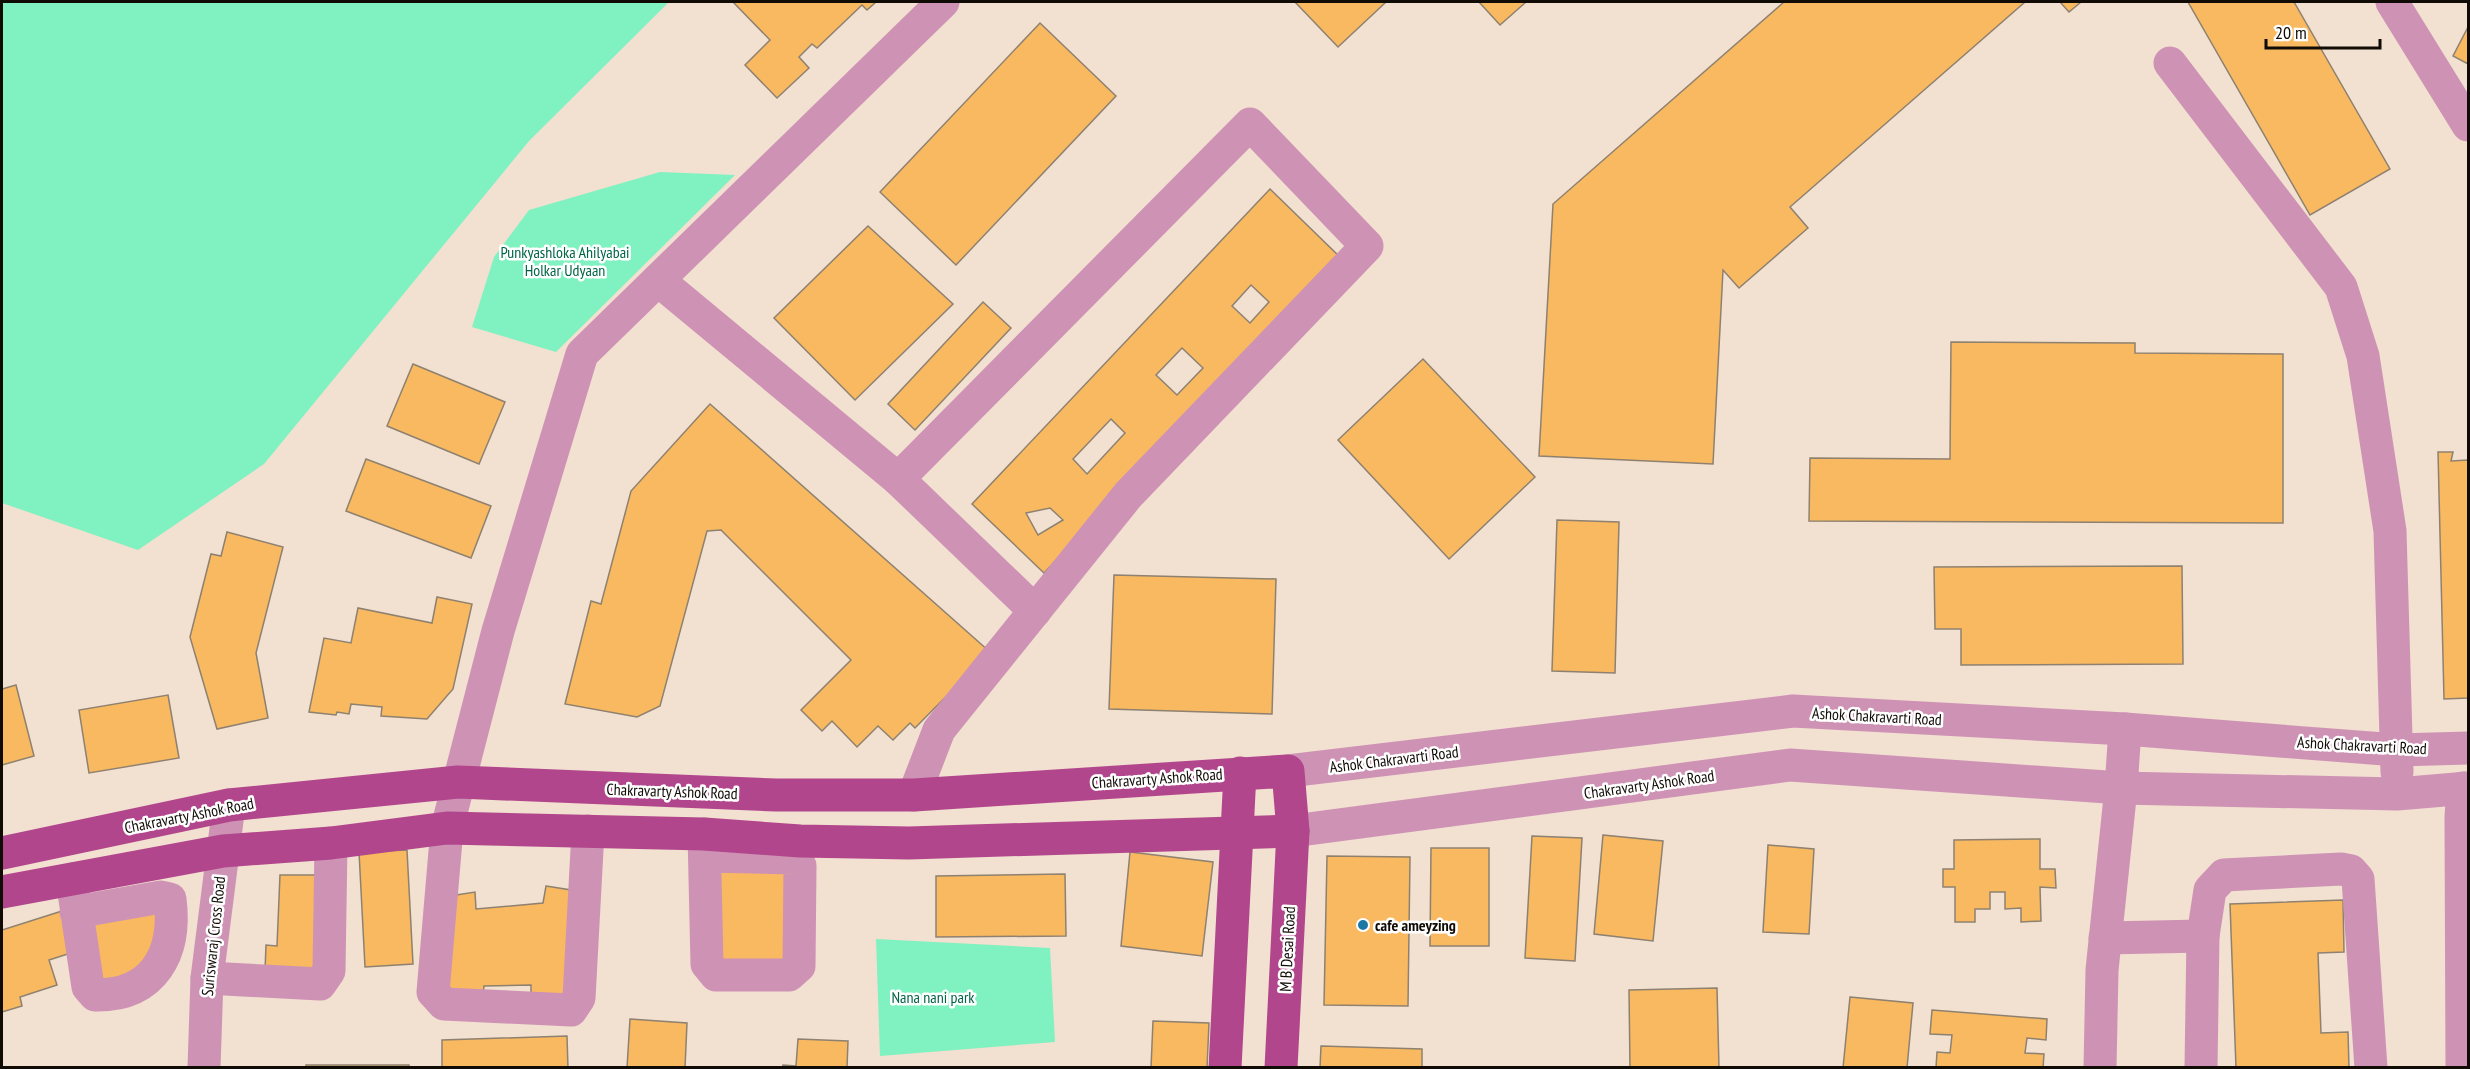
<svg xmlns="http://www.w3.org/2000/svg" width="2470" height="1069" font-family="'PT Sans Narrow',sans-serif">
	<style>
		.green { fill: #80f1c0 }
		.building { fill: #f9b960; stroke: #8e8170; stroke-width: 1.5; fill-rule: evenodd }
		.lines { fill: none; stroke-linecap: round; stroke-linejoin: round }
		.minor { stroke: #ce92b5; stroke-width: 33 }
		.major { stroke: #b2468c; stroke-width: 33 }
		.poi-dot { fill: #1b78a5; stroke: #fff; stroke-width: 2 }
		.labels { text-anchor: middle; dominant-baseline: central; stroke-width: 5; stroke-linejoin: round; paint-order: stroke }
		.park-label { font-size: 16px; fill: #006445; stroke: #fff }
		.street-label { font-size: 16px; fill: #110b06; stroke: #fff }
		.poi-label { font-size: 16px; font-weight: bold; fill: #110b06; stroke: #fff; text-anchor: start }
	</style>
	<rect width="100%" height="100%" fill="#f2e0d0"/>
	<g class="green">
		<path d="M2,2H669L529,141L264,464L138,550L2,503Z"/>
		<path d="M660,172L735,175L556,352L472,327L494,257L529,210Z"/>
		<path d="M876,939L1050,948L1055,1042L880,1056Z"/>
	</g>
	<g class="building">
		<path d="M733,2H876L867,10L862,5L817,48L812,44L799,57L809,68L777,98L745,65L770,40Z"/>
		<path d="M1295,2H1386L1338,47Z"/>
		<path d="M1479,2H1526L1500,25Z"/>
		<path d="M1784,2H2025L1790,207L1808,228L1739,288L1723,270L1713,464L1539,456L1553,204Z"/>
		<path d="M2060,2H2081L2069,12Z"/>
		<path d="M2188,2H2294L2390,169L2310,215Z"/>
		<path d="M1040,23L1116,96L956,265L880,192Z"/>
		<path d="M2468,27V64L2453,56Z"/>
		<path d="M1270,189L1342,259L1044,573L972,504ZM1251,285L1269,302L1250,323L1232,306ZM1182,348L1203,368L1177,395L1156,375ZM1111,419L1125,433L1087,474L1073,459ZM1050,508L1063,520L1038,535L1026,513Z"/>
		<path d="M868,226L953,304L855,400L774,318Z"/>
		<path d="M983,302L1011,328L915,430L888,404Z"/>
		<path d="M1951,342L2135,343V353L2283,354V523L1809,521L1810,458L1950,459Z"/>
		<path d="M1423,359L1535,477L1449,559L1338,440Z"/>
		<path d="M413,364L505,402L479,464L387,426Z"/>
		<path d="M710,404L990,652L915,728L910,723L893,740L878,726L857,747L832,721L822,731L801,710L851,660L721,530L707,531L660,706L637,717L565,704L591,601L601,604L631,491Z"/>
		<path d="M2438,452H2453L2451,461L2468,460V698L2444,699Z"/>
		<path d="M366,459L491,506L471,558L346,511Z"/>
		<path d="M1557,520L1619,522L1615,673L1552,671Z"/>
		<path d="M227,532L283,547L256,653L268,718L217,729L190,637L211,554L221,556Z"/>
		<path d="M2182,566L2183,664L1961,665V629H1935L1934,567Z"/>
		<path d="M1114,575L1276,579L1272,714L1109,709Z"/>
		<path d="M437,597L472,604L453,689L427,719L381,716L382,707L351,704L349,714L337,712L336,715L309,712L324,638L351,643L358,608L432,623Z"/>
		<path d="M16,685L34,756L2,765V689Z"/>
		<path d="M168,695L179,758L89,773L79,710Z"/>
		<path d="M1603,835L1663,841L1653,941L1594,934Z"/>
		<path d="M1532,836L1582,838L1575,961L1525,958Z"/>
		<path d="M2040,839V869H2055L2056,888L2040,887L2041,921L2021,922V908L2005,909V892H1990V909H1975V922H1955V887H1943V869H1954V840Z"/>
		<path d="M1768,845L1814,849L1809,934L1763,932Z"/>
		<path d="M1431,848H1489V946H1430Z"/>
		<path d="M407,850L413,964L365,967L359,852Z"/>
		<path d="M1130,852L1213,862L1202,956L1121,946Z"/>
		<path d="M1327,856L1410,857L1408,1006L1324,1005Z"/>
		<path d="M716,865L793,867L787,965H717Z"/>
		<path d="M1065,874L1066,936L936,937V876Z"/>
		<path d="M280,875H322L319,973L265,971L266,945L277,946Z"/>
		<path d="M546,886L571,890L567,997H531V985L484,986L483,995L447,996L450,896L475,892L476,909L543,903Z"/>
		<path d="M2343,900L2344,952L2318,953L2321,1033L2348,1032L2349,1068H2236L2230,904Z"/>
		<path d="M165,901L150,973L91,987L79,916Z"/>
		<path d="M62,911L74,952L49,960L57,985L20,997L22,1006L2,1012V930Z"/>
		<path d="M1717,988L1719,1068H1630L1629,990Z"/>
		<path d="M1850,997L1913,1003L1907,1068H1843Z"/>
		<path d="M1932,1010L2047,1019L2046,1040L2027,1038L2025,1053L2044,1054L2043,1068H1936L1937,1052L1950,1053L1952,1035L1930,1034Z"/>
		<path d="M630,1019L687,1023L685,1068H627Z"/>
		<path d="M1153,1021L1209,1023L1207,1068H1151Z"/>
		<path d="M567,1036L568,1068H442V1040Z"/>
		<path d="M798,1039L848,1041L847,1068H782L783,1065L796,1066Z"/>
		<path d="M1321,1046L1422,1049V1068H1320Z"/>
		<rect x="306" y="1065" width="103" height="3"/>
	</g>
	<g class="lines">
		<g class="minor">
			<path d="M2392,2L2468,125"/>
			<path d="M2170,63L2341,287L2363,356L2390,531L2397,772"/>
			<path d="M658,280L898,479L1035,611"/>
			<path d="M898,479L1250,124L1367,246L1128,495L939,730L914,795"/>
			<path d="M1288,771L1793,711L2125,729L2397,750L2468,748"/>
			<path d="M588,831L579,998L571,1010L444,1004L433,992L447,828L498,631L582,354L943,2"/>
			<path d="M1293,831L1790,765L2121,788L2397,794L2468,788"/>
			<path d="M704,834L707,964L716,975H789L799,966L800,866L794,858L706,856"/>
			<path d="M72,879L88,987L95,995C154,996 177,953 170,899L161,897L76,912"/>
			<path d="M2105,938L2203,936"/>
			<path d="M207,978L320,984L329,971L331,843"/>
			<path d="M204,1068L207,978L229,805"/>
			<path d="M2100,1068L2102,970L2121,788L2125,729"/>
			<path d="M2201,1068L2203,936L2210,890L2224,875L2341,869L2351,871L2358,879L2371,1068"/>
			<path d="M2462,1068L2461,817L2463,788"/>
		</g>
		<g class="major">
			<path d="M2,853L229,805L458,782L776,795H914L1288,771L1293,831L1281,1068"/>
			<path d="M2,892L223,851L331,843L447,828L704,834L800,841L909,843L1293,831"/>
			<path d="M1225,1068L1240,773"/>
		</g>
	</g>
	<circle class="poi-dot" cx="1363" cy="925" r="6"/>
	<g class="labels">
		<g class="park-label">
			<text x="565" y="252">Punkyashloka Ahilyabai<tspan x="565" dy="18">Holkar Udyaan</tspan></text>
			<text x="933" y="997">Nana nani park</text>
		</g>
		<g class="street-label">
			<text transform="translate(1877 716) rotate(3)">Ashok Chakravarti Road</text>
			<text transform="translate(2362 745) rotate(3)">Ashok Chakravarti Road</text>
			<text transform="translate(1394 759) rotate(-7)">Ashok Chakravarti Road</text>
			<text transform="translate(1157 778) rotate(-4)">Chakravarty Ashok Road</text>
			<text transform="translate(1649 784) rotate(-8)">Chakravarty Ashok Road</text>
			<text transform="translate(672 791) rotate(2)">Chakravarty Ashok Road</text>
			<text transform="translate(189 815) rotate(-11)">Chakravarty Ashok Road</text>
			<text transform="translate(213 936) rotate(-84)">Suriswaraj Cross Road</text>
			<text transform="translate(1287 949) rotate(-87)">M B Desai Road</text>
		</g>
		<g class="poi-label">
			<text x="1375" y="925">cafe ameyzing</text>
		</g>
	</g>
	<rect width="2470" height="1069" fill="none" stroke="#110b06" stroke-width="6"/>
	<path d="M2266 39v9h114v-9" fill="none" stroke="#110b06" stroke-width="3"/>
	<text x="2275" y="39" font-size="18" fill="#110b06" stroke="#ffffff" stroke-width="4.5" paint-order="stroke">20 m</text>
</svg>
